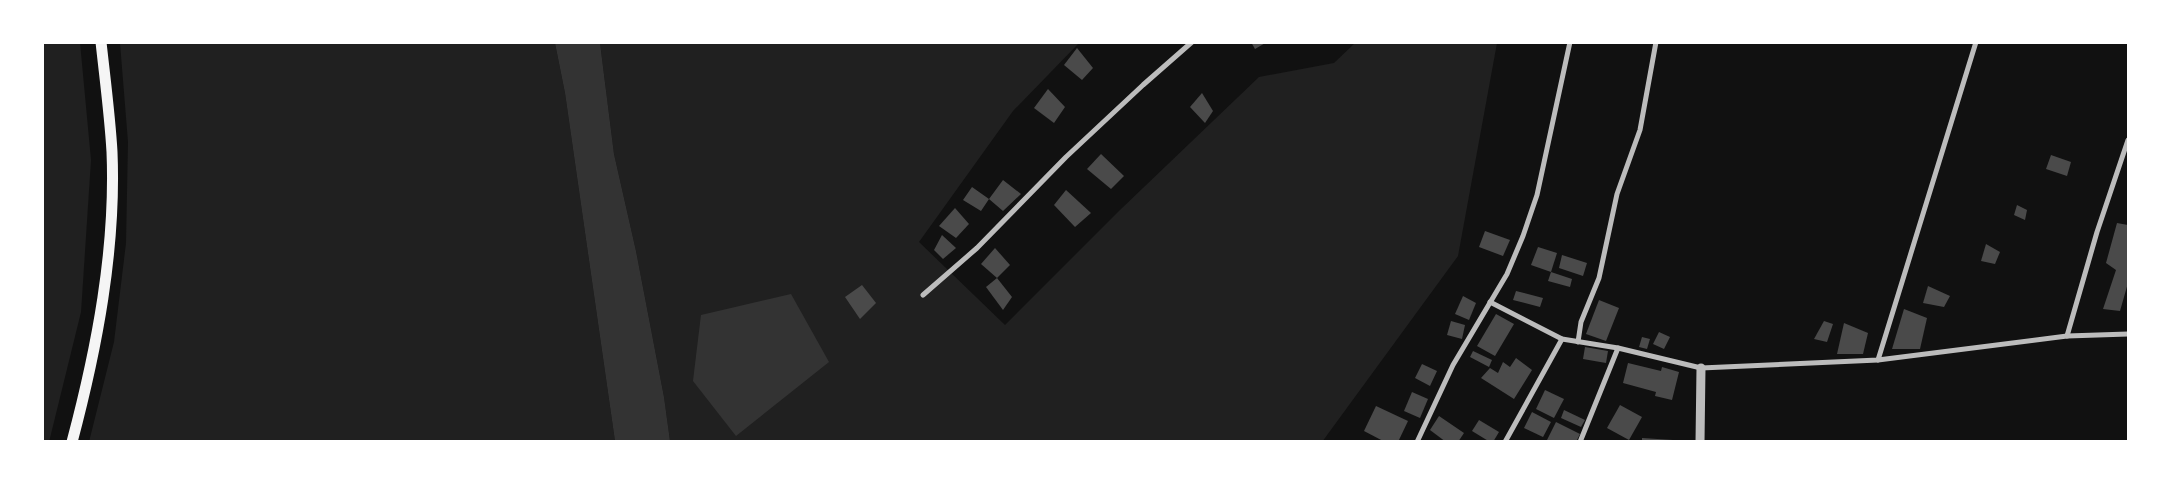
<svg xmlns="http://www.w3.org/2000/svg" width="2171" height="484" font-family="'PT Sans Narrow',sans-serif">
	<style>
		.green { fill: #202020 }
		.water { fill: #333 }
		.building { fill: #4a4a4a }
		.lines { fill: none; stroke-linecap: round; stroke-linejoin: round }
		.minor { stroke: #bcbcbc; stroke-width: 5 }
		.tertiary { stroke: #bcbcbc; stroke-width: 9 }
		.primary { stroke: #f5f5f5; stroke-width: 11 }
	</style>
	<rect width="100%" height="100%" fill="#111"/>
	<g class="green">
		<path d="M42,43H80L91,160L81,312L49,442L42,441Z"/>
		<path d="M120,43H555L565,93L615,441L89,442L114,342L126,243L128,142Z"/>
		<path d="M600,43H1079L1013,111L919,242L1005,325L1120,210L1259,77L1334,63L1355,43H1497L1458,256L1322,442L670,441L664,397L636,251L614,154Z"/>
	</g>
	<g class="water">
		<path d="M555,43H600L614,154L636,251L664,397L670,441H615L565,93Z"/>
		<path d="M791,294L829,362L736,436L693,381L701,315Z"/>
	</g>
	<g class="building">
		<path d="M1251,42H1267L1255,49Z"/>
		<path d="M1077,48L1093,68L1082,80L1064,65Z"/>
		<path d="M1048,89L1065,107L1054,123L1034,108Z"/>
		<path d="M1202,93L1213,111L1205,123L1190,107Z"/>
		<path d="M1101,154L1124,176L1111,189L1087,169Z"/>
		<path d="M2051,155L2071,162L2067,176L2046,169Z"/>
		<path d="M1003,180L1021,194L1003,211L989,199L981,211L963,200L972,187L989,199Z"/>
		<path d="M1066,190L1091,213L1075,227L1054,205Z"/>
		<path d="M2017,205L2027,210L2025,220L2014,215Z"/>
		<path d="M955,208L969,224L956,238L939,226Z"/>
		<path d="M2117,223L2128,225V283L2120,311L2103,309L2116,270L2106,263Z"/>
		<path d="M1485,231L1510,240L1503,256L1479,247Z"/>
		<path d="M942,235L956,248L943,259L934,250Z"/>
		<path d="M1986,244L2000,252L1995,264L1981,261Z"/>
		<path d="M1538,247L1557,253L1551,272L1531,265Z"/>
		<path d="M995,248L1010,265L997,278L981,264Z"/>
		<path d="M1562,255L1587,263L1583,276L1559,268Z"/>
		<path d="M1551,272L1572,279L1570,287L1548,281Z"/>
		<path d="M997,278L1012,297L1003,310L986,287Z"/>
		<path d="M862,285L876,303L860,319L845,297Z"/>
		<path d="M1928,286L1950,296L1944,307L1923,303Z"/>
		<path d="M1516,291L1543,298L1540,307L1513,300Z"/>
		<path d="M1463,296L1476,303L1469,320L1455,314Z"/>
		<path d="M1599,300L1619,308L1606,341L1586,334Z"/>
		<path d="M1904,309L1927,318L1920,349H1892Z"/>
		<path d="M1496,314L1514,324L1495,356L1477,346Z"/>
		<path d="M1451,321L1465,325L1462,339L1447,335Z"/>
		<path d="M1824,321L1833,324L1827,342L1814,339Z"/>
		<path d="M1844,323L1868,333L1863,354H1837Z"/>
		<path d="M1659,332L1670,337L1664,349L1653,344Z"/>
		<path d="M1642,337L1650,339L1647,349L1639,347Z"/>
		<path d="M1585,347L1608,351L1606,363L1583,359Z"/>
		<path d="M1473,351L1492,360L1489,367L1470,357Z"/>
		<path d="M1516,358L1532,370L1514,399L1481,378L1490,368L1498,373L1503,362L1510,367Z"/>
		<path d="M1628,363L1661,371L1662,367L1679,372L1672,400L1655,396L1656,392L1623,383Z"/>
		<path d="M1422,364L1437,371L1430,386L1415,378Z"/>
		<path d="M1545,390L1564,399L1554,418L1536,409Z"/>
		<path d="M1412,392L1428,399L1420,418L1404,411Z"/>
		<path d="M1620,405L1642,417L1629,440L1607,428Z"/>
		<path d="M1376,406L1408,421L1398,442H1385L1364,431Z"/>
		<path d="M1564,410L1585,420L1581,427L1561,418Z"/>
		<path d="M1532,412L1551,422L1543,437L1524,428Z"/>
		<path d="M1439,416L1464,433L1458,442H1446L1430,430Z"/>
		<path d="M1479,420L1499,432L1493,442H1490L1472,431Z"/>
		<path d="M1556,422L1580,434L1576,442H1546Z"/>
		<path d="M1642,438L1673,440V442H1642Z"/>
	</g>
	<g class="lines">
		<g class="minor">
			<path d="M923,295L977,248L1066,157L1143,85L1192,42"/>
			<path d="M1490,302L1562,339L1618,348L1701,368L1878,360L2067,336L2128,334"/>
			<path d="M2067,336L2097,232L2128,140"/>
			<path d="M1578,342L1581,322L1599,278L1617,194L1640,130L1656,42"/>
			<path d="M1878,360L1976,42"/>
			<path d="M1417,442L1453,365L1507,274L1523,236L1537,195L1570,42"/>
			<path d="M1505,442L1562,339"/>
			<path d="M1580,442L1618,348"/>
		</g>
		<path class="tertiary" d="M1700,442L1701,368"/>
		<path class="primary" d="M72,442C97,348 116,249 112,152C110,116 105,79 101,42"/>
	</g>
	<rect width="2171" height="484" fill="none" stroke="#ffffff" stroke-width="88"/>
</svg>
